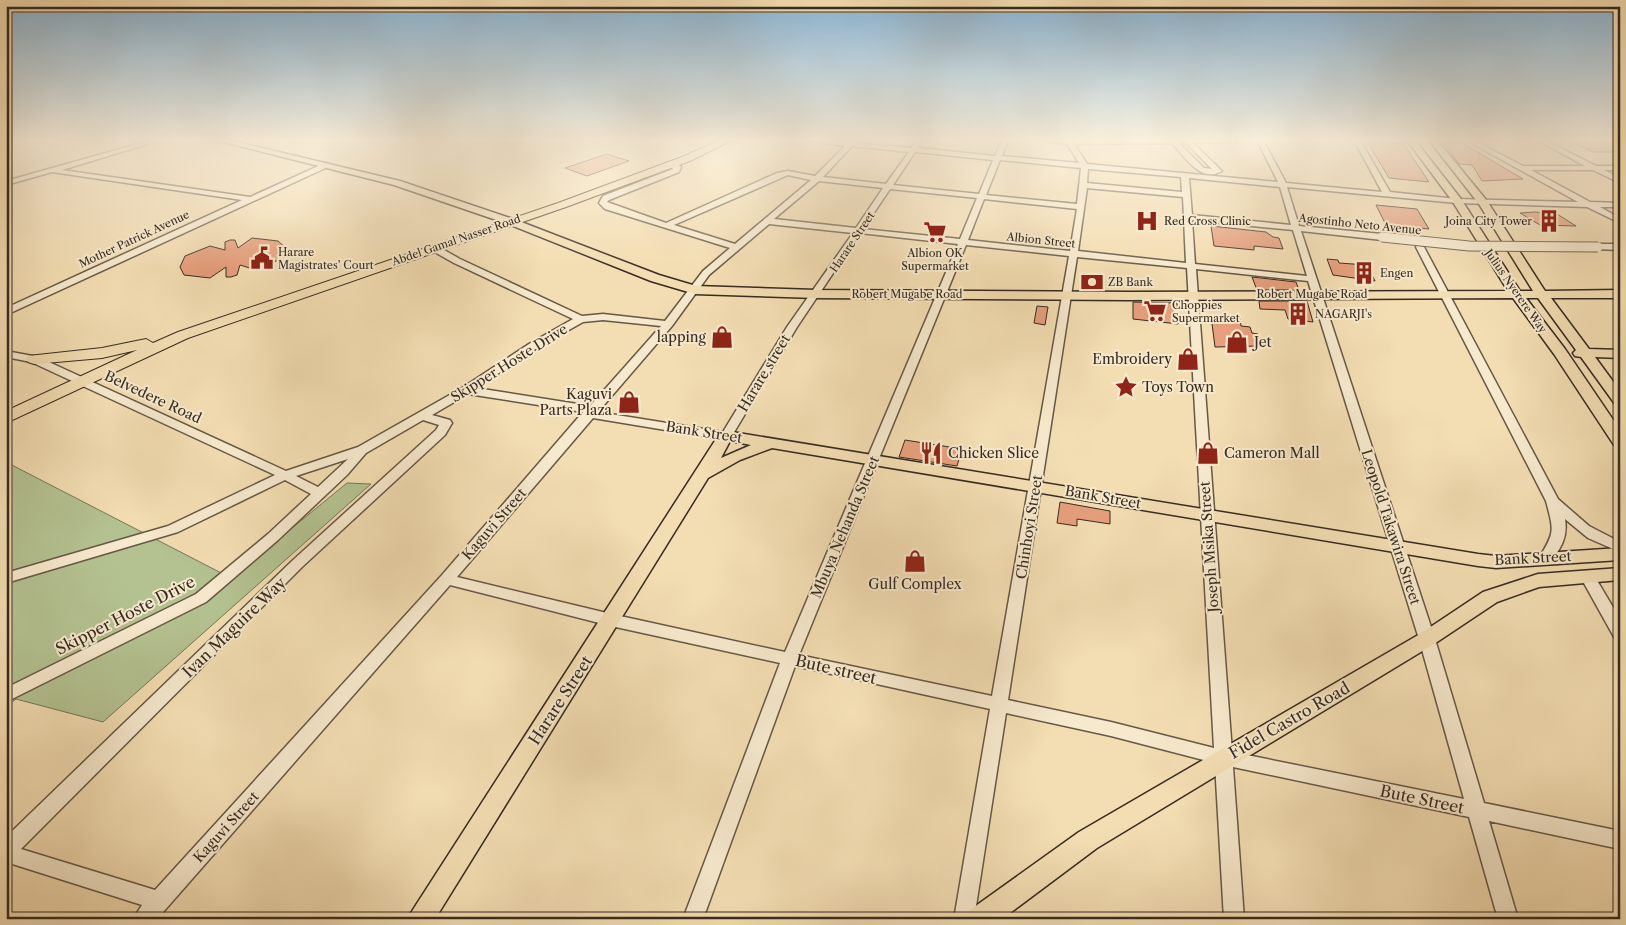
<svg xmlns="http://www.w3.org/2000/svg" width="1626" height="925" font-family="'Libre Caslon Text',serif">
	<style>
		.green { fill: #b4c291; stroke: #767659 }
		.building { fill: #e79f7d; stroke: #372b21 }
		.lines { fill: none; stroke-linecap: round; stroke-linejoin: round }
		.minor-casing { stroke: #665845; stroke-width: 3 }
		.major-casing { stroke: #372b21; stroke-width: 3 }
		.highway-casing { stroke: #372b21; stroke-width: 2 }
		.minor { fill: #f7e9cd; fill-rule: evenodd }
		.major { fill: #f3ddb2; fill-rule: evenodd }
		.highway { fill: #f3ddb2; fill-rule: evenodd }
		.minor-bridge-casing { stroke: #665845; stroke-width: 11; stroke-linecap: butt }
		.minor-bridge { stroke: #f7e9cd; stroke-width: 9 }
		.labels { text-anchor: middle; dominant-baseline: central; stroke-width: 4; stroke-linejoin: round; paint-order: stroke }
		.far-poi-label { font-size: 11px; fill: #372b21; stroke: #f7e9cd; text-anchor: start }
		.far-street-label { font-size: 11px; fill: #372b21; stroke: #f7e9cd }
		.poi-label { font-size: 14px; fill: #372b21; stroke: #f7e9cd; text-anchor: start }
		.street-label { font-size: 14px; fill: #372b21; stroke: #f7e9cd }
		.near-street-label { font-size: 16px; fill: #372b21; stroke: #f7e9cd }
	</style>
	<rect width="100%" height="100%" fill="#f3ddb2"/>
	<filter id="stains"><feTurbulence type="fractalNoise" baseFrequency=".004" numOctaves="4"/><feColorMatrix values="0 0 0 0 .2 0 0 0 0 .09 0 0 0 0 .02 0 0 0 .5 -.17"/></filter>
	<radialGradient id="worn" r=".72"><stop offset=".6" stop-color="#630" stop-opacity="0"/><stop offset="1" stop-color="#630" stop-opacity=".3"/></radialGradient>
	<path class="green" d="M6,462L231,578L347,483L371,484L103,722L16,699L6,707Z"/>
	<g class="building">
		<path d="M1368,143H1403L1429,182L1389,178Z"/>
		<path d="M1444,143H1462L1523,179L1482,181L1472,165L1459,164Z"/>
		<path d="M1574,143H1620V152H1593Z"/>
		<path d="M607,154L629,161L587,176L565,168Z"/>
		<path d="M1376,205L1417,209L1429,229L1386,225Z"/>
		<path d="M1535,212L1557,214L1576,226L1540,225L1520,213Z"/>
		<path d="M1211,226L1266,232L1273,237L1279,238L1283,249L1254,246V250L1214,246Z"/>
		<path d="M252,238L278,241L286,248L280,259L262,268L256,270L240,265L237,275L231,277H226V267L210,278L184,275L180,267L185,256L210,246L225,250V242L230,240H235L238,248Z"/>
		<path d="M1327,259L1338,260L1339,263L1367,265L1375,281L1333,275Z"/>
		<path d="M1252,277L1296,282L1299,290H1257Z"/>
		<path d="M1259,301H1307L1313,322L1288,319L1285,310L1260,309Z"/>
		<path d="M1133,302L1177,303L1178,324L1133,319Z"/>
		<path d="M1037,306L1048,307L1045,325L1034,323Z"/>
		<path d="M1211,316L1240,319L1241,326L1250,327L1252,333L1258,334L1261,346L1215,347Z"/>
		<path d="M905,440L962,449L957,466L899,457Z"/>
		<path d="M1060,502L1110,511V524L1077,519V526L1057,523Z"/>
	</g>
	<g class="lines">
		<defs>
			<g id="minor">
				<path d="M152,140H161L62,170L250,197L325,163L332,165L6,315V308L242,200L52,172L6,185V181Z"/>
				<path d="M803,140L848,142L851,140H857L855,143L911,148L917,140H923L918,148L995,156L1002,140H1008L1002,156L1079,163L1067,144L1038,140H1237L1234,142L1193,143L1222,171C1201,184 1184,156 1172,143L1074,144L1087,164L1278,182L1257,140H1263L1286,183L1382,192L1354,140H1360L1390,192L1457,199L1578,202L1466,140H1473L1523,166H1585L1537,140H1545L1596,166H1620V170H1604L1620,178V183L1593,170H1531L1590,202L1620,203V207H1600L1620,218V223L1587,207L1457,203L1287,187L1299,226L1382,234L1386,237L1382,240L1301,231L1435,639L1484,803L1620,831V849L1489,821L1518,919H1498L1469,817L1233,767L1244,919H1224L1215,763L1111,736L1006,713L974,919H954L990,709L795,666L703,919H683L780,663L611,626L450,585L157,919H133L142,905L6,862V837L292,561L436,430L439,425L423,420L366,453L347,475L278,540L206,602L6,702V688L196,594L268,534L311,494L285,480L178,532L6,583V573L168,526L275,475L31,362L6,357V351L38,357L286,471L358,447L462,388L529,344L573,319L454,263L431,250V246H437L460,259L582,316L603,314L665,321L703,271L730,248L605,209L599,203L603,196L673,169L669,164L676,162L681,167L679,172L609,200L607,202L666,223L777,173L788,171L815,176L845,146ZM1179,143H1186L1212,169L1204,168ZM852,146L909,152L886,184L823,177ZM915,152L993,160L979,194L893,185ZM1000,160L1081,168L1077,204L986,195ZM1088,169L1181,177L1182,192L1087,183ZM788,175L811,180L735,244L674,225ZM1189,178L1280,187L1291,225L1192,215ZM819,181L883,188L856,228L774,219ZM1087,188L1183,197L1186,263L1078,251ZM890,189L977,198L960,239L863,229ZM984,199L1077,209L1070,251L968,240ZM1192,220L1293,230L1307,276L1195,264ZM769,224L853,233L787,327L723,432L598,412L672,326L709,275ZM860,233L958,244L785,652L611,614L457,577L593,418L726,440L730,439L797,327ZM966,245L1069,256L992,696L799,655ZM1077,257L1187,268L1214,748L1111,722L1008,700ZM1196,269L1308,281L1419,639L1464,799L1232,752ZM603,320L661,326L590,406L476,388L537,348L583,322ZM468,394L583,412L442,575L155,890L21,849L302,567L445,435L452,423L450,420L432,415ZM348,459L318,487L296,476Z"/>
				<path d="M1598,244H1620V250L1595,249L1594,247Z"/>
				<path d="M1417,245L1424,247L1558,499L1589,526L1620,542V552L1588,538L1565,519C1568,537 1561,548 1551,561H1541L1539,558C1555,532 1554,531 1546,501L1416,247Z"/>
				<path d="M1587,571L1592,572L1620,619V639L1614,637L1580,576L1582,572Z"/>
			</g>
			<g id="major">
				<path d="M215,140H229L400,181L516,220L659,275L696,286L816,290L1130,292L1508,291L1453,202L1407,140H1415L1461,199L1520,291H1533L1479,204L1429,140H1437L1487,201L1545,291L1620,290V298H1551L1589,349L1620,350V358L1595,357L1620,391V405L1615,404L1581,357L1575,356L1573,353L1576,350L1538,298H1526L1565,349L1620,430V447L1614,445L1554,354L1513,298L1130,300L816,298L695,294L651,281L508,224L394,185Z"/>
				<path d="M726,431L1478,554L1496,556L1620,548V560L1496,568L1478,566L772,448L740,460L708,478L435,919H407L718,436ZM730,441L751,445L721,458Z"/>
				<path d="M1620,568V580L1539,587L1497,602L1434,644L1097,848L1002,919H967L970,910L1079,832L1420,634L1483,592L1538,574Z"/>
			</g>
			<path id="highway" d="M720,140H732L690,161L566,207L188,338L6,423V411L137,350L102,358L34,364L28,362L26,359L28,356L102,348L146,339L153,343L178,332L558,203L682,157Z"/>
		</defs>
		<use href="#minor" class="minor-casing"/>
		<use href="#major" class="major-casing"/>
		<use href="#highway" class="highway-casing"/>
		<use href="#minor" class="minor"/>
		<use href="#major" class="major"/>
		<use href="#highway" class="highway"/>
		<defs>
			<path id="minor-bridge" d="M1382,237L1469,246L1598,247"/>
		</defs>
		<use href="#minor-bridge" class="minor-bridge-casing"/>
		<use href="#minor-bridge" class="minor-bridge"/>
	</g>
	<linearGradient id="sky" x2="0" y2="1"><stop stop-color="#8bb6d5"/><stop offset="0.52" stop-color="#faf0dc"/><stop offset="1" stop-color="#faf0dc" stop-opacity="0"/></linearGradient>
	<rect width="1626" height="269" fill="url(#sky)"/>
	<defs>
		<symbol id="hospital-bare" viewBox="-9 -9 18 18"><path d="M-5-5h3v3.5h4V-5h3V5h-3V1.5h-4V5h-3Z" fill="#8f2418" stroke="#f7e9cd" stroke-width="2.5" paint-order="stroke"/></symbol>
		<symbol id="building-bare" viewBox="-9 -9 18 18"><path d="M-4-6H4V6H1V3H-1V6H-4ZM-2.5-4.3h1.7v1.8h-1.7ZM.8-4.3h1.7v1.8H.8ZM-2.5-1h1.7V.8h-1.7ZM.8-1h1.7V.8H.8Z" fill="#8f2418" stroke="#f7e9cd" stroke-width="2.5" paint-order="stroke"/></symbol>
		<symbol id="supermarket-bare" viewBox="-9 -9 18 18"><path d="M-6-5.5h2.5l.6 2H6L4.5 2H-2.5L-4.4-4H-6ZM-1.5 3.2a1.3 1.3 0 1 0 .1 0ZM3 3.2a1.3 1.3 0 1 0 .1 0Z" fill="#8f2418" stroke="#f7e9cd" stroke-width="2.5" paint-order="stroke"/></symbol>
		<symbol id="civic-bare" viewBox="-9 -9 18 18"><path d="M-.6-6.5H3V-4.5H.6V-3L4-1V1h2V6H-6V1h2V-1L-.6-3ZM-1.2 2.5V6h2.4V2.5Z" fill="#8f2418" stroke="#f7e9cd" stroke-width="2.5" paint-order="stroke"/></symbol>
		<symbol id="bank-bare" viewBox="-9 -9 18 18"><path d="M-6-4H6V4H-6ZM0-2.3a2.3 2.3 0 1 0 0 4.6a2.3 2.3 0 1 0 0-4.6Z" fill="#8f2418" stroke="#f7e9cd" stroke-width="2.5" paint-order="stroke"/></symbol>
		<symbol id="shop-bare" viewBox="-9 -9 18 18"><path d="M-5-2.5h2.3a2.7 3.5 0 0 1 5.4 0H5L5.5 6h-11ZM-1.5-2.5h3a1.5 2.3 0 0 0-3 0Z" fill="#8f2418" stroke="#f7e9cd" stroke-width="2.5" paint-order="stroke"/></symbol>
		<symbol id="sight-bare" viewBox="-9 -9 18 18"><path d="M0-6L1.8-2.2L6-1.7L2.9 1.2L3.7 5.4L0 3.3L-3.7 5.4L-2.9 1.2L-6-1.7L-1.8-2.2Z" fill="#8f2418" stroke="#f7e9cd" stroke-width="2.5" paint-order="stroke"/></symbol>
		<symbol id="restaurant-bare" viewBox="-9 -9 18 18"><path d="M-5-6h1v4h1v-4h1v4h1v-4h1v5L-1.5 .5V6h-2V.5L-5-1ZM5-6V6H3V1.5H1.5Q1.5-4 5-6Z" fill="#8f2418" stroke="#f7e9cd" stroke-width="2.5" paint-order="stroke"/></symbol>
	</defs>
	<g fill-rule="evenodd">
		<use href="#hospital-bare" x="1131" y="205" width="32" height="32"/>
		<use href="#building-bare" x="1533" y="205" width="32" height="32"/>
		<use href="#supermarket-bare" x="919" y="216" width="32" height="32"/>
		<use href="#civic-bare" x="246" y="242" width="32" height="32"/>
		<use href="#building-bare" x="1348" y="257" width="32" height="32"/>
		<use href="#bank-bare" x="1076" y="266" width="32" height="32"/>
		<use href="#supermarket-bare" x="1139" y="295" width="32" height="32"/>
		<use href="#building-bare" x="1282" y="298" width="32" height="32"/>
		<use href="#shop-bare" x="706" y="321" width="32" height="32"/>
		<use href="#shop-bare" x="1221" y="326" width="32" height="32"/>
		<use href="#shop-bare" x="1172" y="343" width="32" height="32"/>
		<use href="#sight-bare" x="1110" y="371" width="32" height="32"/>
		<use href="#shop-bare" x="613" y="386" width="32" height="32"/>
		<use href="#restaurant-bare" x="915" y="437" width="32" height="32"/>
		<use href="#shop-bare" x="1192" y="437" width="32" height="32"/>
		<use href="#shop-bare" x="899" y="545" width="32" height="32"/>
	</g>
	<g class="labels">
		<g class="far-poi-label">
			<text x="1164" y="221">Red Cross Clinic</text>
			<text x="1532" y="221" text-anchor="end">Joina City Tower</text>
			<text x="278" y="252">Harare<tspan x="278" dy="13">Magistrates’ Court</tspan></text>
			<text x="935" y="253" text-anchor="middle">Albion OK<tspan x="935" dy="13">Supermarket</tspan></text>
			<text x="1380" y="273">Engen</text>
			<text x="1108" y="282">ZB Bank</text>
			<text x="1172" y="305">Choppies<tspan x="1172" dy="13">Supermarket</tspan></text>
			<text x="1315" y="314">NAGARJI's</text>
		</g>
		<g class="far-street-label">
			<text transform="translate(1360 224) rotate(6)">Agostinho Neto Avenue</text>
			<text transform="translate(134 239) rotate(-25)">Mother Patrick Avenue</text>
			<text transform="translate(456 240) rotate(-19)">Abdel Gamal Nasser Road</text>
			<text transform="translate(1041 240) rotate(6)">Albion Street</text>
			<text transform="translate(852 242) rotate(-56)">Harare Street</text>
			<text transform="translate(1516 291) rotate(55)">Julius Nyerere Way</text>
			<text x="907" y="294">Robert Mugabe Road</text>
			<text x="1312" y="294">Robert Mugabe Road</text>
		</g>
		<g class="poi-label">
			<text x="706" y="337" text-anchor="end">lapping</text>
			<text x="1254" y="342">Jet</text>
			<text x="1172" y="359" text-anchor="end">Embroidery</text>
			<text x="1142" y="387">Toys Town</text>
			<text x="612" y="394" text-anchor="end">Kaguvi<tspan x="612" dy="16">Parts Plaza</tspan></text>
			<text x="948" y="453">Chicken Slice</text>
			<text x="1224" y="453">Cameron Mall</text>
			<text x="915" y="584" text-anchor="middle">Gulf Complex</text>
		</g>
		<g class="street-label">
			<text transform="translate(509 363) rotate(-32)">Skipper Hoste Drive</text>
			<text transform="translate(764 373) rotate(-59)">Harare street</text>
			<text transform="translate(153 397) rotate(25)">Belvedere Road</text>
			<text transform="translate(704 432) rotate(9)">Bank Street</text>
			<text transform="translate(1103 497) rotate(10)">Bank Street</text>
			<text transform="translate(494 524) rotate(-49)">Kaguvi Street</text>
			<text transform="translate(845 527) rotate(-67)">Mbuya Nehanda Street</text>
			<text transform="translate(1029 527) rotate(-81)">Chinhoyi Street</text>
			<text transform="translate(1391 527) rotate(72)">Leopold Takawira Street</text>
			<text transform="translate(1209 547) rotate(-94)">Joseph Msika Street</text>
			<text transform="translate(1533 558) rotate(-3)">Bank Street</text>
			<text transform="translate(226 827) rotate(-48)">Kaguvi Street</text>
		</g>
		<g class="near-street-label">
			<text transform="translate(125 615) rotate(-27)">Skipper Hoste Drive</text>
			<text transform="translate(234 627) rotate(-44)">Ivan Maguire Way</text>
			<text transform="translate(836 669) rotate(13)">Bute street</text>
			<text transform="translate(560 700) rotate(-57)">Harare Street</text>
			<text transform="translate(1289 720) rotate(-30)">Fidel Castro Road</text>
			<text transform="translate(1422 799) rotate(12)">Bute Street</text>
		</g>
	</g>
	<rect width="1626" height="925" fill="none" stroke="#f3ddb2" stroke-width="25"/>
	<rect x="8" y="8" width="1611" height="910" fill="none" stroke="#372b21" stroke-width="2.5"/>
	<rect x="12" y="12" width="1601" height="900" fill="none" stroke="#372b21"/>
	<rect width="100%" height="100%" filter="url(#stains)"/>
	<rect width="100%" height="100%" fill="url(#worn)"/>
</svg>
